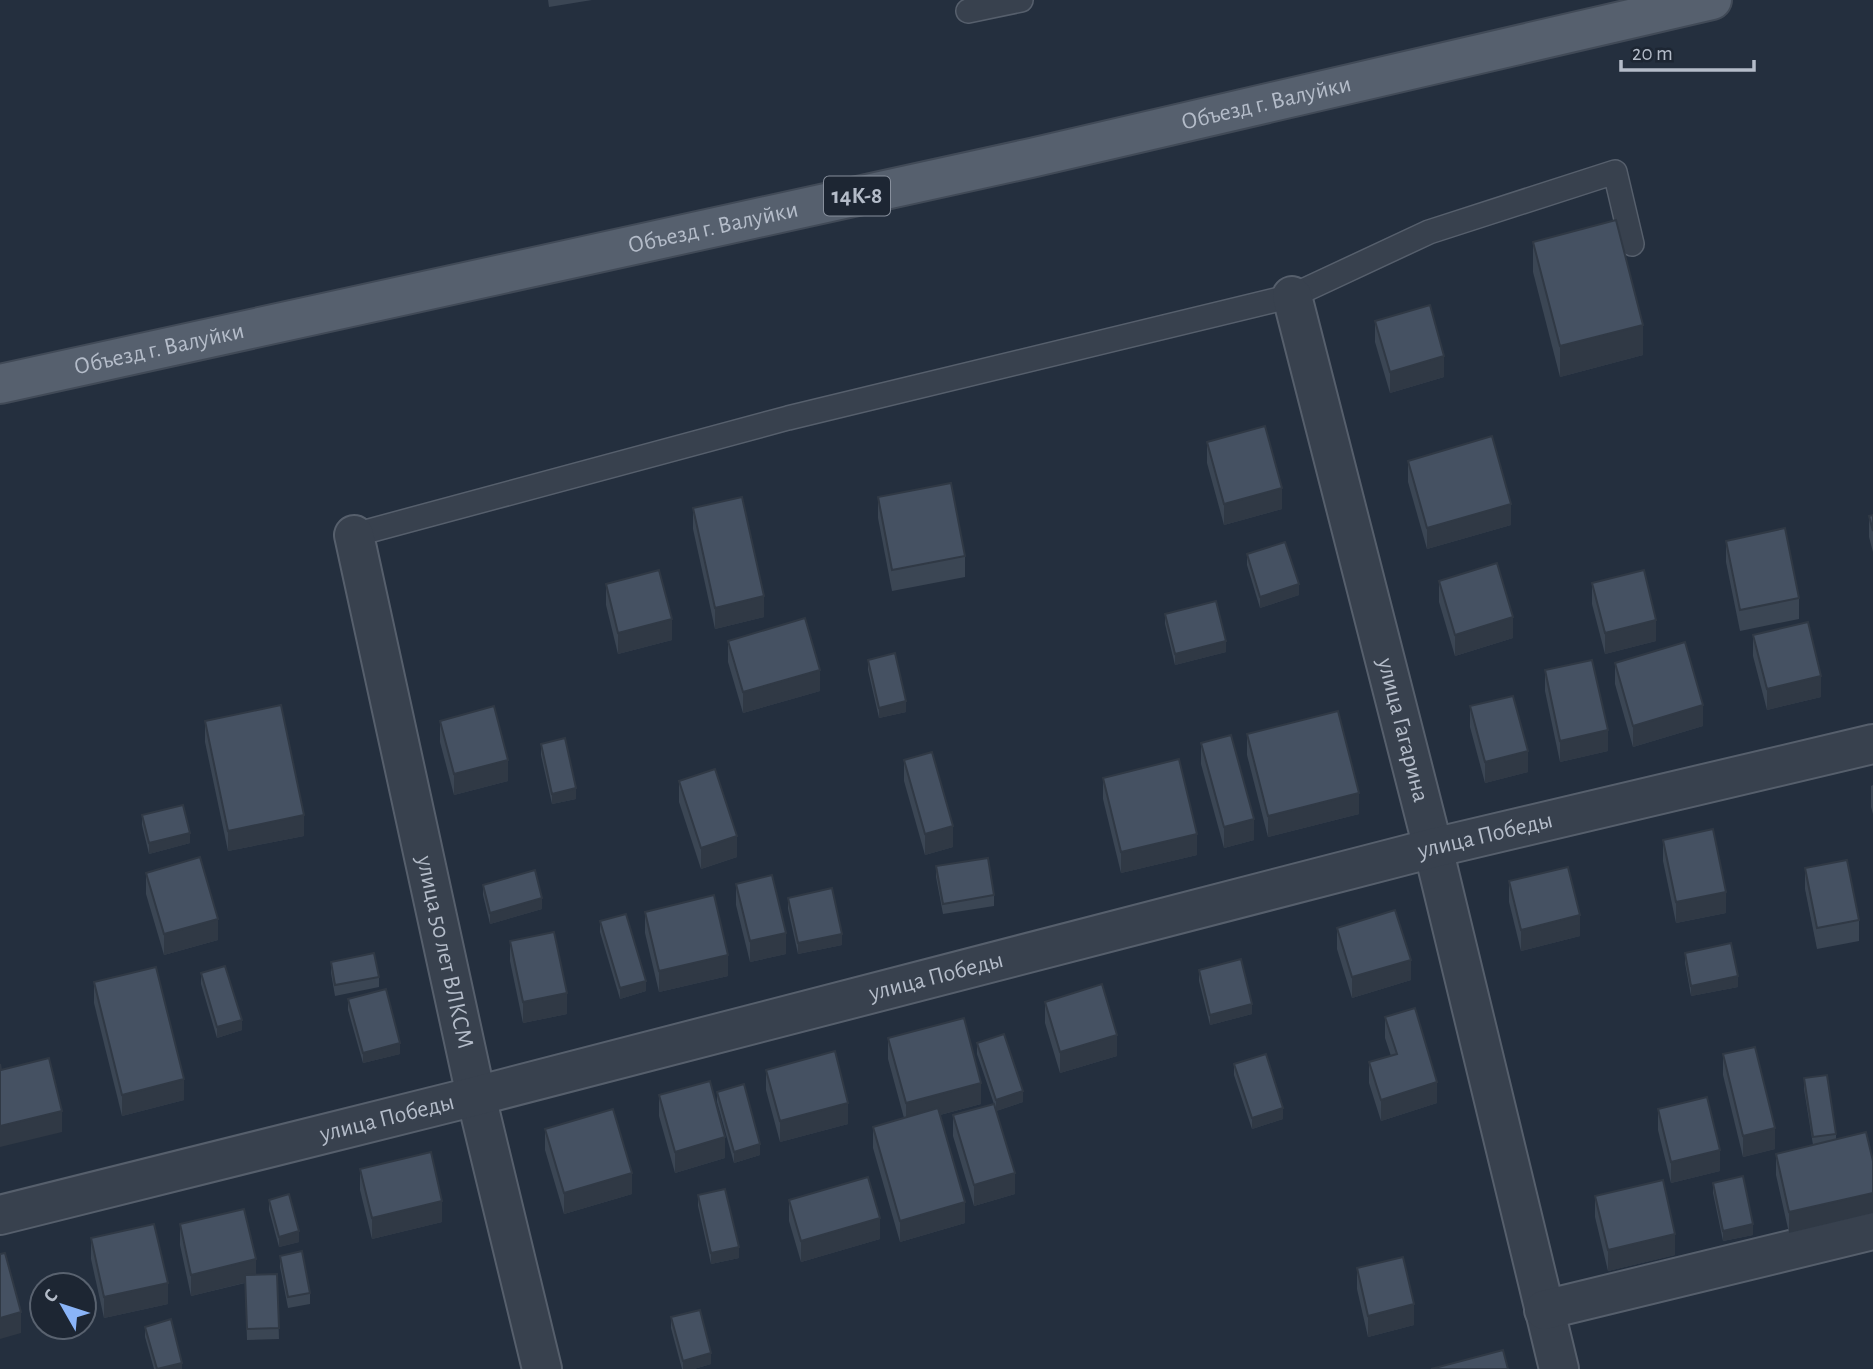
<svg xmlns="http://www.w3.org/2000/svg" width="1873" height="1369" font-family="'Alegreya Sans',sans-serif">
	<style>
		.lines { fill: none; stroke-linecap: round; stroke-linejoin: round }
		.service-casing { stroke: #565f6c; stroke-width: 26 }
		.minor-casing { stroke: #565f6c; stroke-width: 42 }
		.primary-casing { stroke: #414a57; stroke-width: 42 }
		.service { stroke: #38414e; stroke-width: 23 }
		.minor { stroke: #38414e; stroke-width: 38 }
		.primary { stroke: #56606e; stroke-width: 38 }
		.wall { fill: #3b4654 }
		.shaded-wall { fill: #303945 }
		.building { fill: #455162; stroke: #303945; stroke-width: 2 }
		.labels { text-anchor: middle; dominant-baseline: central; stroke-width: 5; stroke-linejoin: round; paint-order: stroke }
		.shield { fill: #1d2633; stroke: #878f9c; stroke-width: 2 }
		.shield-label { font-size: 23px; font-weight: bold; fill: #b4bcc9 }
		.street-label { font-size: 24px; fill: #b4bcc9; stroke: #1d2633 }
	</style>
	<rect width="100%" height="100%" fill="#242f3e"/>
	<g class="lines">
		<defs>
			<g id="service">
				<path d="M968,11L1021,0"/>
				<path d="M354,535L788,418L1292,296L1429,232L1615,172L1632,244"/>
			</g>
			<g id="minor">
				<path id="s1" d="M1292,296L1433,848L1559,1369"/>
				<path id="s2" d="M354,535L476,1096L542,1369"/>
				<path id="s3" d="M0,1215L476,1096L1433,848L1873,744"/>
				<path d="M1544,1310L1873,1230"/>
			</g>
			<g id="primary">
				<path id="s4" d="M0,384L1031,158L1712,0"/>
			</g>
		</defs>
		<use href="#service" class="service-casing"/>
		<use href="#minor" class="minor-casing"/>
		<use href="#primary" class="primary-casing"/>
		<use href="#service" class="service"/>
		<use href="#minor" class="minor"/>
		<use href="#primary" class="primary"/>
	</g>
	<g class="wall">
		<path d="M548,0H592L549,7Z"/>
		<path d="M1533,242L1643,355L1560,377L1533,272Z"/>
		<path d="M1375,321L1444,377L1390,393L1375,342Z"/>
		<path d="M1207,442L1282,509L1224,525L1207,463Z"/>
		<path d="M1408,461L1511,525L1427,549L1408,482Z"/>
		<path d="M878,497L965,556V577L892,591L878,518Z"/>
		<path d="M693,508L764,617L715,629L693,529Z"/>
		<path d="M1873,515V552L1869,537V516Z"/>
		<path d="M1726,541L1799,598V619L1740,631L1726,562Z"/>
		<path d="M1247,554L1299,595L1260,608L1247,565Z"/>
		<path d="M1439,581L1513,638L1455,656L1439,602Z"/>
		<path d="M1592,583L1656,641L1605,654L1592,604Z"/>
		<path d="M606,584L672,640L618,654L606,605Z"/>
		<path d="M1165,614L1226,652L1175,665L1165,624Z"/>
		<path d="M1753,635L1821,697L1767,710L1753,656Z"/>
		<path d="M728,641L820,691L743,713L728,662Z"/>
		<path d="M868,660L906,712L879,718L868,670Z"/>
		<path d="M1615,663L1703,726L1633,747L1615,684Z"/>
		<path d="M1545,670L1608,751L1560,762L1545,691Z"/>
		<path d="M1470,706L1528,772L1485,783L1470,727Z"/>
		<path d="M205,721L304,836L228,851L205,742Z"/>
		<path d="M440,721L508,781L454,795L440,742Z"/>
		<path d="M1247,734L1359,814L1268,837L1247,755Z"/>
		<path d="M1201,743L1254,840L1224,848L1201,764Z"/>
		<path d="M541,744L576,799L552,804L541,755Z"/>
		<path d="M904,760L953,847L925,855L904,781Z"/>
		<path d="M1103,778L1197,855L1121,873L1103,799Z"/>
		<path d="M679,781L737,857L701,869L679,802Z"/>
		<path d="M1873,785V814L1871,807V786Z"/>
		<path d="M142,815L190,843L149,854L142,825Z"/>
		<path d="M1663,840L1726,913L1676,923L1663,861Z"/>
		<path d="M936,866L994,895V906L943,914L936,877Z"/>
		<path d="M1805,868L1859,920V941L1817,949L1805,889Z"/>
		<path d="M146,873L218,940L164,955L146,894Z"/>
		<path d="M1509,881L1580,936L1521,951L1509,902Z"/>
		<path d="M736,884L786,954L750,962L736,905Z"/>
		<path d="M483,885L542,909L490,924L483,895Z"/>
		<path d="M788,898L842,945L798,954L788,909Z"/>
		<path d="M645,912L728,976L659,992L645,933Z"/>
		<path d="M600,921L646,991L620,999L600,932Z"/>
		<path d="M1337,928L1411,980L1352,998L1337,949Z"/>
		<path d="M510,941L567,1014L523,1023L510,961Z"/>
		<path d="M1685,953L1738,987L1691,996L1685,963Z"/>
		<path d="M331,962L379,977V987L335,996L331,973Z"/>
		<path d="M1199,970L1252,1014L1210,1025L1199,981Z"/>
		<path d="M201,973L242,1030L217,1038L201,984Z"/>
		<path d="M94,982L184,1100L122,1116L94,1003Z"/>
		<path d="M348,999L400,1054L363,1063L348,1010Z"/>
		<path d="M1045,1002L1117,1056L1060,1073L1045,1023Z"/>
		<path d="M1385,1017L1437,1103L1381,1121L1369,1083V1062L1391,1056L1385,1038Z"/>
		<path d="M888,1038L981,1104L940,1115L965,1223L900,1242L873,1148V1127L904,1118L888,1059Z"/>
		<path d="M977,1043L1023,1102L996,1111L1015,1194L974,1206L953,1136V1115L994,1104L977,1054Z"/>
		<path d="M1723,1054L1775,1149L1743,1157L1723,1075Z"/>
		<path d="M1234,1064L1283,1119L1252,1129L1234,1075Z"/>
		<path d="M766,1070L848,1124L780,1142L766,1090Z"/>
		<path d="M1804,1078L1836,1134V1139L1873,1161V1213L1789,1233L1776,1175V1154L1813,1145L1804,1089Z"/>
		<path d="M717,1092L760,1155L734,1163L717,1102Z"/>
		<path d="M659,1095L725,1158L675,1173L659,1116Z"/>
		<path d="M1658,1109L1720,1171L1671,1183L1658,1130Z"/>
		<path d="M545,1129L632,1194L564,1214L545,1150Z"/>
		<path d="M360,1169L442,1222L372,1239L360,1190Z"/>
		<path d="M1713,1183L1753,1235L1723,1241L1713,1193Z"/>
		<path d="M698,1195L739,1258L711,1264L698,1206Z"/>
		<path d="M1595,1196L1675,1255L1608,1271L1595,1217Z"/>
		<path d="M269,1200L299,1242L279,1247L269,1210Z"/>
		<path d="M789,1200L880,1239L801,1262L789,1221Z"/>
		<path d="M180,1224L256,1275L277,1274L279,1339L247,1340L245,1283L191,1296L180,1245Z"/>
		<path d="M91,1238L168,1304L104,1318L91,1259Z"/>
		<path d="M280,1256L310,1293V1304L288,1308L280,1267Z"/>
		<path d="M1357,1268L1414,1325L1368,1337L1357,1289Z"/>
		<path d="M671,1317L711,1364L694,1369H682L671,1328Z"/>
		<path d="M145,1327L182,1369H154L145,1337Z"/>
	</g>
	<g class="shaded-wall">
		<path d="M1643,325V355L1560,377V346Z"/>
		<path d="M1444,356V377L1390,393V372Z"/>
		<path d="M1282,488V509L1224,525V504Z"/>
		<path d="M1511,504V525L1427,549V528Z"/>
		<path d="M1299,584V595L1260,608V597Z"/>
		<path d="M764,596V617L715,629V608Z"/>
		<path d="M1513,617V638L1455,656V635Z"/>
		<path d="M672,619V640L618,654V633Z"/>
		<path d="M1656,620V641L1605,654V633Z"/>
		<path d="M1226,641V652L1175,665V654Z"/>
		<path d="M820,670V691L743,713V692Z"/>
		<path d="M1821,676V697L1767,710V689Z"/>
		<path d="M906,701V712L879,718V708Z"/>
		<path d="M1703,705V726L1633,747V726Z"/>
		<path d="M1608,730V751L1560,762V741Z"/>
		<path d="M1528,751V772L1485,783V762Z"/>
		<path d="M508,760V781L454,795V774Z"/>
		<path d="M576,788V799L552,804V794Z"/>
		<path d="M1359,793V814L1268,837V816Z"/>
		<path d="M304,815V836L228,851V831Z"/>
		<path d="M1254,819V840L1224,848V827Z"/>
		<path d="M953,826V847L925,855V834Z"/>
		<path d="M190,833V843L149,854V843Z"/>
		<path d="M1197,834V855L1121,873V852Z"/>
		<path d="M737,836V857L701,869V848Z"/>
		<path d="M1726,892V913L1676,923V902Z"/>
		<path d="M542,898V909L490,924V913Z"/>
		<path d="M1580,915V936L1521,951V930Z"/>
		<path d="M218,919V940L164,955V934Z"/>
		<path d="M786,933V954L750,962V941Z"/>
		<path d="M842,934V945L798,954V943Z"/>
		<path d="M728,955V976L659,992V971Z"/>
		<path d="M1411,960V980L1352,998V977Z"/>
		<path d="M1738,976V987L1691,996V986Z"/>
		<path d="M646,981V991L620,999V988Z"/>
		<path d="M567,993V1014L523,1023V1002Z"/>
		<path d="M1252,1004V1014L1210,1025V1015Z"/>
		<path d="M242,1020V1030L217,1038V1027Z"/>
		<path d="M1117,1035V1056L1060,1073V1052Z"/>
		<path d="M400,1043V1054L363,1063V1053Z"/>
		<path d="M184,1079V1100L122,1116V1095Z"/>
		<path d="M1437,1082V1103L1381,1121V1100Z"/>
		<path d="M981,1083V1104L906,1124V1103Z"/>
		<path d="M1023,1091V1102L996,1111V1100Z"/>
		<path d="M848,1103V1124L780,1142V1121Z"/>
		<path d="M1283,1108V1119L1252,1129V1118Z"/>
		<path d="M62,1111V1132L0,1147V1126Z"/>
		<path d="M1775,1128V1149L1743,1157V1136Z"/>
		<path d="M725,1137V1158L675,1173V1152Z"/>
		<path d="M760,1144V1155L734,1163V1152Z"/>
		<path d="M1720,1150V1171L1671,1183V1162Z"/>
		<path d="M632,1173V1194L564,1214V1193Z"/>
		<path d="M1015,1173V1194L974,1206V1185Z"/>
		<path d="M1873,1193V1213L1789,1233V1212Z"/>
		<path d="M442,1201V1222L372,1239V1218Z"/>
		<path d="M965,1202V1223L900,1242V1221Z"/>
		<path d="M880,1218V1239L801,1262V1241Z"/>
		<path d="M1753,1224V1235L1723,1241V1231Z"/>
		<path d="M299,1231V1242L279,1247V1237Z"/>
		<path d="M1675,1234V1255L1608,1271V1250Z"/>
		<path d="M739,1247V1258L711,1264V1253Z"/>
		<path d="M256,1259V1280L191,1296V1275Z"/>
		<path d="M168,1283V1304L104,1318V1297Z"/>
		<path d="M1414,1304V1325L1368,1337V1316Z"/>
		<path d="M21,1312V1333L0,1339V1318Z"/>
		<path d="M711,1353V1364L694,1369H683V1361Z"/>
		<path d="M182,1363V1369H160Z"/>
	</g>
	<g class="building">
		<path d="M1616,220L1643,325L1560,346L1533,242Z"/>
		<path d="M1430,305L1444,356L1390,372L1375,321Z"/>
		<path d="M1265,426L1282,488L1224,504L1207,442Z"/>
		<path d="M1492,436L1511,504L1427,528L1408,461Z"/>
		<path d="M951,483L965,556L892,570L878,497Z"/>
		<path d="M742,497L764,596L715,608L693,508Z"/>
		<path d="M1873,515V531L1869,516Z"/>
		<path d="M1785,528L1799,598L1740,610L1726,541Z"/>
		<path d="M1285,542L1299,584L1260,597L1247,554Z"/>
		<path d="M1497,563L1513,617L1455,635L1439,581Z"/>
		<path d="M659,570L672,619L618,633L606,584Z"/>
		<path d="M1644,570L1656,620L1605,633L1592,583Z"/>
		<path d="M1216,601L1226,641L1175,654L1165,614Z"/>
		<path d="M805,618L820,670L743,692L728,641Z"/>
		<path d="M1808,622L1821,676L1767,689L1753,635Z"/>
		<path d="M1685,642L1703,705L1633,726L1615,663Z"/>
		<path d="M895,653L906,701L879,708L868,660Z"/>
		<path d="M1592,660L1608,730L1560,741L1545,670Z"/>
		<path d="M1513,696L1528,751L1485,762L1470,706Z"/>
		<path d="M281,705L304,815L228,831L205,721Z"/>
		<path d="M494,706L508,760L454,774L440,721Z"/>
		<path d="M1338,711L1359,793L1268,816L1247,734Z"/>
		<path d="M1231,735L1254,819L1224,827L1201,743Z"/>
		<path d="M565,738L576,788L552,794L541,744Z"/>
		<path d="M932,752L953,826L925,834L904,760Z"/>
		<path d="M1179,759L1197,834L1121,852L1103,778Z"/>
		<path d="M715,769L737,836L701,848L679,781Z"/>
		<path d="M183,805L190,833L149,843L142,815Z"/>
		<path d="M1713,829L1726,892L1676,902L1663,840Z"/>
		<path d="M200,857L218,919L164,934L146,873Z"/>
		<path d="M988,858L994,895L943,904L936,866Z"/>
		<path d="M1847,860L1859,920L1817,928L1805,868Z"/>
		<path d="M1568,867L1580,915L1521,930L1509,881Z"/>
		<path d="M535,870L542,898L490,913L483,885Z"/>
		<path d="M772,875L786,933L750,941L736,884Z"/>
		<path d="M832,888L842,934L798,943L788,898Z"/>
		<path d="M714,895L728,955L659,971L645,912Z"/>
		<path d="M1395,910L1411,960L1352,977L1337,928Z"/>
		<path d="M626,914L646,981L620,988L600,921Z"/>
		<path d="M554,932L567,993L523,1002L510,941Z"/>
		<path d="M1731,943L1738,976L1691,986L1685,953Z"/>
		<path d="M374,953L379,977L335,985L331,962Z"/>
		<path d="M1241,959L1252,1004L1210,1015L1199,970Z"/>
		<path d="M225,966L242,1020L217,1027L201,973Z"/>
		<path d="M156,967L184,1079L122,1095L94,982Z"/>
		<path d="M1102,984L1117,1035L1060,1052L1045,1002Z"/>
		<path d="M386,989L400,1043L363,1053L348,999Z"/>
		<path d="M1415,1008L1437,1082L1381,1100L1369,1062L1397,1054L1385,1017Z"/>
		<path d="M964,1018L981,1083L906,1103L888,1038Z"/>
		<path d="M1004,1034L1023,1091L996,1100L977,1043Z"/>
		<path d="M1755,1047L1775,1128L1743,1136L1723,1054Z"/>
		<path d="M835,1051L848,1103L780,1121L766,1070Z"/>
		<path d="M1266,1054L1283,1108L1252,1118L1234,1064Z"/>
		<path d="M49,1058L62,1111L0,1126V1064L1,1070Z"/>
		<path d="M1827,1075L1836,1134L1813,1137L1804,1078Z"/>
		<path d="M710,1081L725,1137L675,1152L659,1095Z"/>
		<path d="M744,1084L760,1144L734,1152L717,1092Z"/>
		<path d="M1707,1097L1720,1150L1671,1162L1658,1109Z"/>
		<path d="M994,1104L1015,1173L974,1185L953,1115Z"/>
		<path d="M938,1108L965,1202L900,1221L873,1127Z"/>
		<path d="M613,1109L632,1173L564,1193L545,1129Z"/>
		<path d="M1866,1132L1873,1161V1193L1789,1212L1776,1154Z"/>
		<path d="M431,1152L442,1201L372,1218L360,1169Z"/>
		<path d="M1743,1176L1753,1224L1723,1231L1713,1183Z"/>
		<path d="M868,1177L880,1218L801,1241L789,1200Z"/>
		<path d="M1663,1180L1675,1234L1608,1250L1595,1196Z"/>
		<path d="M725,1189L739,1247L711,1253L698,1195Z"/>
		<path d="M289,1194L299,1231L279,1237L269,1200Z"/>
		<path d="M244,1209L256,1259L191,1275L180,1224Z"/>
		<path d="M154,1224L168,1283L104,1297L91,1238Z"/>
		<path d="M302,1251L310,1293L288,1297L280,1256Z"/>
		<path d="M5,1253L21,1312L0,1318V1254Z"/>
		<path d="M1403,1257L1414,1304L1368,1316L1357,1268Z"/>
		<path d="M277,1274L279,1328L247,1329L245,1275Z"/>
		<path d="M700,1310L711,1353L683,1361L671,1317Z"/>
		<path d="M171,1319L182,1363L157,1369L145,1327Z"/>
		<path d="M1503,1350L1508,1369H1431Z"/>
	</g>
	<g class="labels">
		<rect class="shield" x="824" y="176.5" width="66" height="39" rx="5"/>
		<g class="shield-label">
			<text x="857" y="196">14К-8</text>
		</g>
		<g class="street-label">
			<text stroke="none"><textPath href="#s4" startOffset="1297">Объезд г. Валуйки</textPath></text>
			<text stroke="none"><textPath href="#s4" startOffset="730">Объезд г. Валуйки</textPath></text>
			<text stroke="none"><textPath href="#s4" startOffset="163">Объезд г. Валуйки</textPath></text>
			<text stroke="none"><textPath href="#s1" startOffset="448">улица Гагарина</textPath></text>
			<text stroke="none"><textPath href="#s3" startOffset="1533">улица Победы</textPath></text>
			<text stroke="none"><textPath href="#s2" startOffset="427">улица 50 лет ВЛКСМ</textPath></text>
			<text stroke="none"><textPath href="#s3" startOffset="966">улица Победы</textPath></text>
			<text stroke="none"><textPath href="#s3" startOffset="399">улица Победы</textPath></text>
		</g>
	</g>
	<g transform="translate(63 1306) rotate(309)"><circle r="33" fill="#1d2633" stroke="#59626f" stroke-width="2"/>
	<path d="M0-5L12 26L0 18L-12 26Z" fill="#8ab4f8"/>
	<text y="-10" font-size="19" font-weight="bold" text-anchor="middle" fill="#b4bcc9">С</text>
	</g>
	<path d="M1621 60v10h133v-10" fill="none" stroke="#b4bcc9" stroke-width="3.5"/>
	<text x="1632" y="60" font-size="21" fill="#b4bcc9" stroke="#1d2633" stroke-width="5" paint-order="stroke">20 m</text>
</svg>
